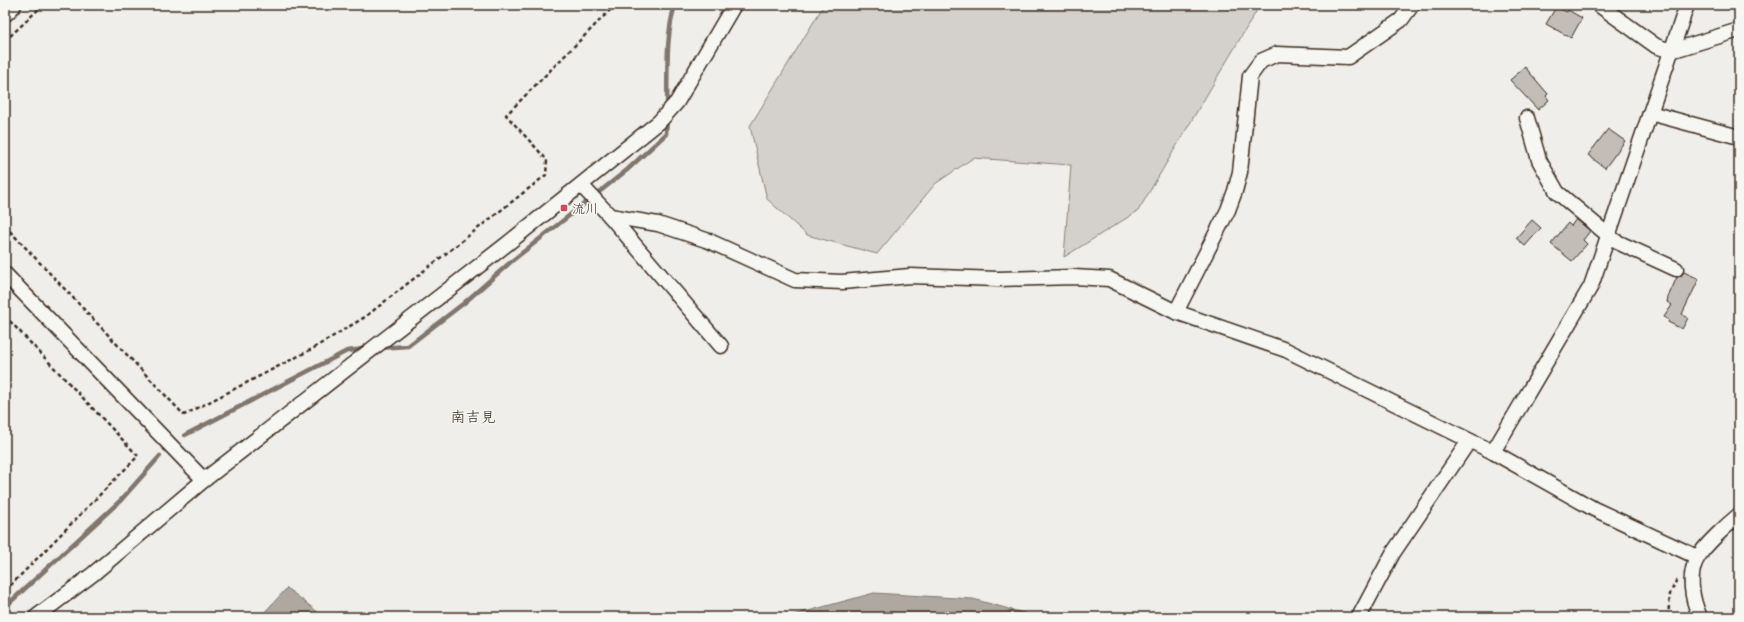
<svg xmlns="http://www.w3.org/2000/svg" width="1744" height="622" font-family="'Patrick Hand','Klee One',sans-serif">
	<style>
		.green { fill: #d4d1cc; stroke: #887e75 }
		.water { fill: #afa8a1; stroke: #81766d }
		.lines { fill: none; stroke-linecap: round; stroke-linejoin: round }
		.stream { stroke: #81766d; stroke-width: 4.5 }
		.building { fill: #c2bdb7; stroke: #3b2a1e }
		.minor-casing { stroke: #3b2a1e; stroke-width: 17 }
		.major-casing { stroke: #3b2a1e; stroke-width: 21 }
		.path { stroke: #3b2a1e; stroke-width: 2.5; stroke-dasharray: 4 3; stroke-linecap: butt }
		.minor { stroke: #f6f6f2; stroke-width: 14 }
		.major { stroke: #f6f6f2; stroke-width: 18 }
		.poi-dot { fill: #d1495b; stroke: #f6f6f2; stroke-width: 1.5 }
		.labels { text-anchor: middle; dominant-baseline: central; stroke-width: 3; stroke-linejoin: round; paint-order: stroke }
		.poi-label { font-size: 13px; fill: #3b2a1e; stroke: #f6f6f2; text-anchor: start }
		.quarter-label { font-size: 15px; fill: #3b2a1e; stroke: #f6f6f2 }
	</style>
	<rect width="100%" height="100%" fill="#efeeea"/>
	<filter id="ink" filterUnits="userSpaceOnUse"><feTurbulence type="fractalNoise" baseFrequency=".025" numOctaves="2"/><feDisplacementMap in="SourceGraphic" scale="8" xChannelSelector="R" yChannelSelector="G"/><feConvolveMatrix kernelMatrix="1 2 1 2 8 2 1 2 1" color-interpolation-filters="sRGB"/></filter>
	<g filter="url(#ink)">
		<path class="green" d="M824,5H1260L1138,211L1064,257L1071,165L973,158L935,184L877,254L807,235L767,199L750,126Z"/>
		<g class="water">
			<path d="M287,588L324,617H260Z"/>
			<path d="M874,593L973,599L1027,614L1028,617H786Z"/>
		</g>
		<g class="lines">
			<g class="stream">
				<path d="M667,109C668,75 665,37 675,5"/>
				<path d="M380,348L408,346L464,303L513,260L627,170L666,134L667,118"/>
				<path d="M185,435L347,351L364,349"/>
				<path d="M5,607L121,500L160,456"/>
			</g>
		</g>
		<g class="building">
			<path d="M1556,7L1567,12L1568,10L1582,18L1571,38L1546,24Z"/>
			<path d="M1525,67L1548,94L1546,96L1549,100L1538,110L1510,80Z"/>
			<path d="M1608,129L1625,141L1605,168L1588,155Z"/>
			<path d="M1576,219L1590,231L1583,240L1587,244L1572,261L1551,244L1568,223L1571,226Z"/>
			<path d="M1532,220L1541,228L1525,246L1516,238Z"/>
			<path d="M1684,272L1699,279L1682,314L1688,318L1682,329L1668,322L1669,320L1664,317L1672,305L1667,302L1668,297L1677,277L1681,276Z"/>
		</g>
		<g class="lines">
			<defs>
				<g id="minor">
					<path d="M1599,5L1656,46L1671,51L1739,30"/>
					<path d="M1650,113L1739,137"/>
					<path d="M1527,118L1539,160L1557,192L1615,241L1676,269"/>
					<path d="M581,185L610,216L658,224L709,241L795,280L842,282L910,276L998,279L1074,277L1109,279L1176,312L1286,350L1493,452L1594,509L1697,557"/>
					<path d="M610,216L721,346"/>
					<path d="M5,274L204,480"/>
					<path d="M1176,312L1228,210L1235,191L1240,172L1250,76L1261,61L1277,54L1348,57L1401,20L1412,5"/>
					<path d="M1493,452L1591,286L1687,5"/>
					<path d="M36,617L93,574L204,480L507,244L659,122L677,102L734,5"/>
					<path d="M1359,617L1393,553L1469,441"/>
					<path d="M1700,617C1692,600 1687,574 1698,557C1705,545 1728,524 1739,515"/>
				</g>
				<path id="major" d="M5,12L12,5"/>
			</defs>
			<use href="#minor" class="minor-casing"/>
			<use href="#major" class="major-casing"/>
			<g class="path">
				<path d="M5,41L43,5"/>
				<path d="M5,226L184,415L312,349L365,317L546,175L547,160L506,115L615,5"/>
				<path d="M5,316L138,456L5,591"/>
				<path d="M1668,617L1670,594L1677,579"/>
			</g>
			<use href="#minor" class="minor"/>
			<use href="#major" class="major"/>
		</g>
	</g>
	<rect class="poi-dot" x="560" y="204" width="8" height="8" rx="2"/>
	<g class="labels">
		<g class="poi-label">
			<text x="572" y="208">流川</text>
		</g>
		<g class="quarter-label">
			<text x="473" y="416">南吉見</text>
		</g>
	</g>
	<rect width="1744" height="622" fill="none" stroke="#f6f6f2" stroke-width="20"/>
	<rect x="10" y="10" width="1724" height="602" fill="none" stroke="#3b2a1e" stroke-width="1.5" filter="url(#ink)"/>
</svg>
